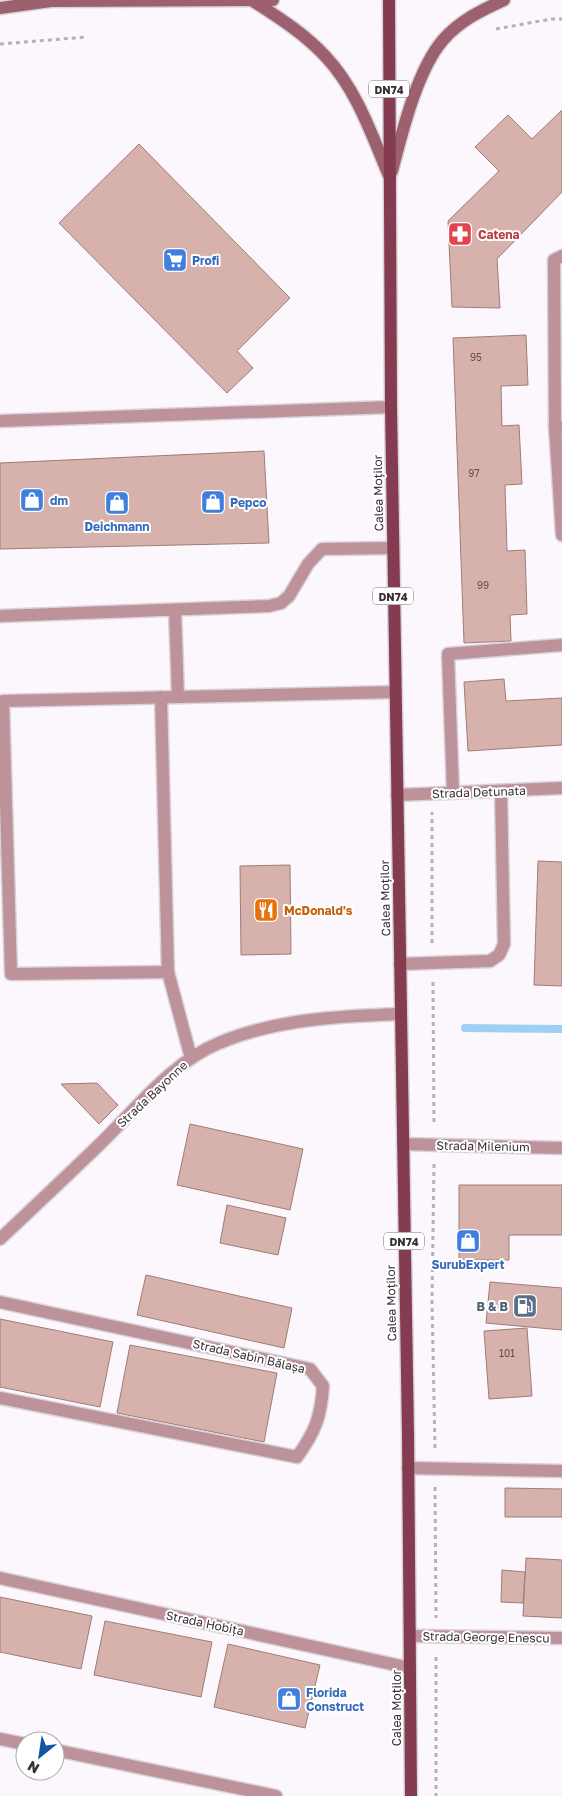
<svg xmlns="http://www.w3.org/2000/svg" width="562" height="1796" font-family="'Golos Text',sans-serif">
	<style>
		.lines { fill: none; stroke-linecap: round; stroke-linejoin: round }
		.stream { stroke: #9fd0f4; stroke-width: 8 }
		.building { fill: #d7b2ac; stroke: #9f7c76 }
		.service-casing { stroke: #d9d3d9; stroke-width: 15 }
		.minor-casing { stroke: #d9d3d9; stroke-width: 15 }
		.secondary-casing { stroke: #d9d3d9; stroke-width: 15 }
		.primary-casing { stroke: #d9d3d9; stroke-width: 15 }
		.path { stroke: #b6b0b7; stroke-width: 3; stroke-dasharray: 4 4; stroke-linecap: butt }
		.service { stroke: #bd929b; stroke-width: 12 }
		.minor { stroke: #bd929b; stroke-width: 12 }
		.secondary { stroke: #9d606f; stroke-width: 12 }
		.primary { stroke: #843c50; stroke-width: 12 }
		.labels { text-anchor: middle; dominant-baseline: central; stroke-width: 4; stroke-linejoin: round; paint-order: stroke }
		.number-label { font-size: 10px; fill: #5f4f55 }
		.shield { fill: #fff; stroke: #736d74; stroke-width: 1 }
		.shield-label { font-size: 11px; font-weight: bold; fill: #372e38 }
		.health-label { font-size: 12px; font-weight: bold; fill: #be3a42; stroke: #fff; text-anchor: start }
		.shop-label { font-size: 12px; font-weight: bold; fill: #366cbe; stroke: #fff; text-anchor: start }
		.street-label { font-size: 12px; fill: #372e38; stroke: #fff }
		.food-label { font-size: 12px; font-weight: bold; fill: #c56008; stroke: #fff; text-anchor: start }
		.service-label { font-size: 12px; font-weight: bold; fill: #4e5e75; stroke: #fff; text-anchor: end }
	</style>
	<rect width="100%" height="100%" fill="#fcf7fc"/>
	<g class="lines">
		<path class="stream" d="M465,1028L562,1029"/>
	</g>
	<g class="building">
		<path d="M562,110V192L497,259L500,308L452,307L448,221L499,171L475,147L508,115L532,139Z"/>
		<path d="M139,144L290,298L237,351L253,368L227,393L59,223Z"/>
		<path d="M526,335L528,385L501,386L502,426L519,425L522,484L505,485L507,551L525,550L527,614L510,615L511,641L464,643L453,338Z"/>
		<path d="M264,451L269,543L0,549V463Z"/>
		<path d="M504,679L506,701L562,698V745L468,751L464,682Z"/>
		<path d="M538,861L562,862V986L534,985Z"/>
		<path d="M290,865L291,954L241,955L240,866Z"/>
		<path d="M97,1083L118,1105L99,1124L61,1084Z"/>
		<path d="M190,1124L303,1149L290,1210L177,1185Z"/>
		<path d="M459,1185H562V1235H509V1260H459Z"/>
		<path d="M227,1205L286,1218L278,1255L220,1243Z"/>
		<path d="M146,1275L292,1308L284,1348L137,1315Z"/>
		<path d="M490,1282L562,1288V1330L486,1323Z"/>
		<path d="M0,1319L113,1342L100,1407L0,1387Z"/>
		<path d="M527,1328L532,1396L489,1399L484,1331Z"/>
		<path d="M130,1345L277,1373L264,1442L117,1413Z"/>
		<path d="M505,1488L562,1489V1517H505Z"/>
		<path d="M526,1558L562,1560V1618L523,1616Z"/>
		<path d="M502,1570L525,1572L523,1603L501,1602Z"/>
		<path d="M0,1597L92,1616L81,1669L0,1652Z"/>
		<path d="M105,1621L212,1642L201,1697L94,1675Z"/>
		<path d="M228,1644L320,1665L305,1728L214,1707Z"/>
	</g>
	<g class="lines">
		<defs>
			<g id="service">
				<path d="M562,256L554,260L555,427L562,535"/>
				<path d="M0,421L391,407"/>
				<path d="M175,610L178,697"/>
				<path d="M0,616L269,606L281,603L289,596L308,564L322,549L393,548"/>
				<path d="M161,697L168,972L191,1058"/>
				<path d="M400,964L490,961L499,955L504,944L501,791"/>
				<path d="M168,972L11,974L3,701L395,692"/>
			</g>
			<g id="minor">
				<path d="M555,427H562"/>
				<path d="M453,793L448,654L562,645"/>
				<path d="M397,795L562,788"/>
				<path d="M403,1144L562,1148"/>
				<path d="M0,1239C34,1207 68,1175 101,1143C138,1107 171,1063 219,1043C275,1019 341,1016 401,1014"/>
				<path d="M0,1302L310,1369L323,1386C321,1417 315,1432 297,1457L0,1398"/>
				<path d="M408,1468L562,1471"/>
				<path d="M0,1578L410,1668"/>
				<path d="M410,1636L562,1638"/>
				<path d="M0,1739L25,1744"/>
				<path d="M55,1750L276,1796"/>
			</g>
			<g id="secondary">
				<path d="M253,1C278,17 305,34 326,57C357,90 372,136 390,178"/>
				<path d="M0,8L51,1L273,0"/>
				<path d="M392,171C402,133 417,70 443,40C459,21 482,10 504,0"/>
			</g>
			<path id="primary" d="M389,0L391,407L408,1434L411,1796"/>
		</defs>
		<use href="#service" class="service-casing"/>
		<use href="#minor" class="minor-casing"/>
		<use href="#secondary" class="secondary-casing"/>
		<use href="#primary" class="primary-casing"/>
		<g class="path">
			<path d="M496,29L551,19H562"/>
			<path d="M0,44L87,37"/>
			<path d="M432,943V812"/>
			<path d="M433,982L434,1125"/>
			<path d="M434,1164L432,1301L435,1450"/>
			<path d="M435,1487L436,1618"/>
			<path d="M436,1657V1796"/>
		</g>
		<use href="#service" class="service"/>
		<use href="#minor" class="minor"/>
		<use href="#secondary" class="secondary"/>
		<use href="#primary" class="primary"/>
	</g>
	<defs>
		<symbol id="pharmacy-square" viewBox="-11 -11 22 22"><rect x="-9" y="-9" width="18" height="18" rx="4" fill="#e0444e" stroke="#fff"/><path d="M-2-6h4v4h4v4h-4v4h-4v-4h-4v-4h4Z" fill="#fff"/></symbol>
		<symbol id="supermarket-square" viewBox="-11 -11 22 22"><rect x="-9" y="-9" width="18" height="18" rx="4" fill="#3f7fe0" stroke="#fff"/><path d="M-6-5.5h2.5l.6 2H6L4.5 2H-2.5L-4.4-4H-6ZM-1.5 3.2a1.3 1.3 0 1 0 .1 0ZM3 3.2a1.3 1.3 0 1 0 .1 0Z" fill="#fff"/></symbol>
		<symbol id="shop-square" viewBox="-11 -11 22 22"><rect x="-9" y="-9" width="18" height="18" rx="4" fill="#3f7fe0" stroke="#fff"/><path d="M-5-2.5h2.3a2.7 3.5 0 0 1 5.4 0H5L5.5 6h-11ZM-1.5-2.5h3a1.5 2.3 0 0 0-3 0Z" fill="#fff"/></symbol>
		<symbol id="restaurant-square" viewBox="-11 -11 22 22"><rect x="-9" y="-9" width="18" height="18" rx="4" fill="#e8710a" stroke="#fff"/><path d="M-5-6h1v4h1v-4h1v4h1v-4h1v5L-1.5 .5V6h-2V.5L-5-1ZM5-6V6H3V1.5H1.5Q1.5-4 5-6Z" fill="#fff"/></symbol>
		<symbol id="fuel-square" viewBox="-11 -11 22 22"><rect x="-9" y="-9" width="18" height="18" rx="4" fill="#5c6f8a" stroke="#fff"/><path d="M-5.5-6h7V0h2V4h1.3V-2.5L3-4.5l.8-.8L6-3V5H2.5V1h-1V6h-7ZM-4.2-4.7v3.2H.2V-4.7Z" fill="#fff"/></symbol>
	</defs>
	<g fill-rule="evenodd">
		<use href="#pharmacy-square" x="446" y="220" width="28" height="28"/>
		<use href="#supermarket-square" x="161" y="246" width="28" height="28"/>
		<use href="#shop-square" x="18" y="486" width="28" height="28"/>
		<use href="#shop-square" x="199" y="488" width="28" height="28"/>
		<use href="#shop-square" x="103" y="489" width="28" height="28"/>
		<use href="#restaurant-square" x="252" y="896" width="28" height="28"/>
		<use href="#shop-square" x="454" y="1227" width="28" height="28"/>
		<use href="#fuel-square" x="511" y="1292" width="28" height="28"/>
		<use href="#shop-square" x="275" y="1685" width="28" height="28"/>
	</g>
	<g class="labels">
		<g class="number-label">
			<text x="476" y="357">95</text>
			<text x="474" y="473">97</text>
			<text x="483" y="585">99</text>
			<text x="507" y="1353">101</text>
		</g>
		<g class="shield">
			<rect x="369" y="80.5" width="40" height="17" rx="4"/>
			<rect x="373" y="587.5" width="40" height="17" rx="4"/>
			<rect x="384" y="1232.5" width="40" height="17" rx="4"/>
		</g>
		<g class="shield-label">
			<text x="389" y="89">DN74</text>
			<text x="393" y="596">DN74</text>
			<text x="404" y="1241">DN74</text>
		</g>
		<g class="health-label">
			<text x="478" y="234">Catena</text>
		</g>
		<g class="shop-label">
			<text x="192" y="260">Profi</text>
			<text x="50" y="500">dm</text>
			<text x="230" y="502">Pepco</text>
			<text x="117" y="526" text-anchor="middle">Deichmann</text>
			<text x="468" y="1264" text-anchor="middle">SurubExpert</text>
			<text x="306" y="1692">Florida<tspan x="306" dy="14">Construct</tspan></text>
		</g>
		<g class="street-label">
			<text transform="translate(378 493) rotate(-91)">Calea Moților</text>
			<text transform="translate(479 792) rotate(-2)">Strada Detunata</text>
			<text transform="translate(385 898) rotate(-91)">Calea Moților</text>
			<text transform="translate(152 1094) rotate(-43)">Strada Bayonne</text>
			<text transform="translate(483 1146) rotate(1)">Strada Milenium</text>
			<text transform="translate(391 1303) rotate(-91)">Calea Moților</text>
			<text transform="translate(249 1356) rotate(13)">Strada Sabin Bălașa</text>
			<text transform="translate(205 1623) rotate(12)">Strada Hobița</text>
			<text transform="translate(486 1637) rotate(1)">Strada George Enescu</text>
			<text transform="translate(396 1708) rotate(-90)">Calea Moților</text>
		</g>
		<g class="food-label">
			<text x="284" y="910">McDonald's</text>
		</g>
		<g class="service-label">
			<text x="508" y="1306">B &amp; B</text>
		</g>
	</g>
	<g transform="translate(40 1756) rotate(210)"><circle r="24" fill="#ffffff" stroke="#afabaf"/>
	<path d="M0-4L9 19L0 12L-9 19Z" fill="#1057a6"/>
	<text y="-8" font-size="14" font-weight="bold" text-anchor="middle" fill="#372e38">N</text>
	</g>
</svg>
